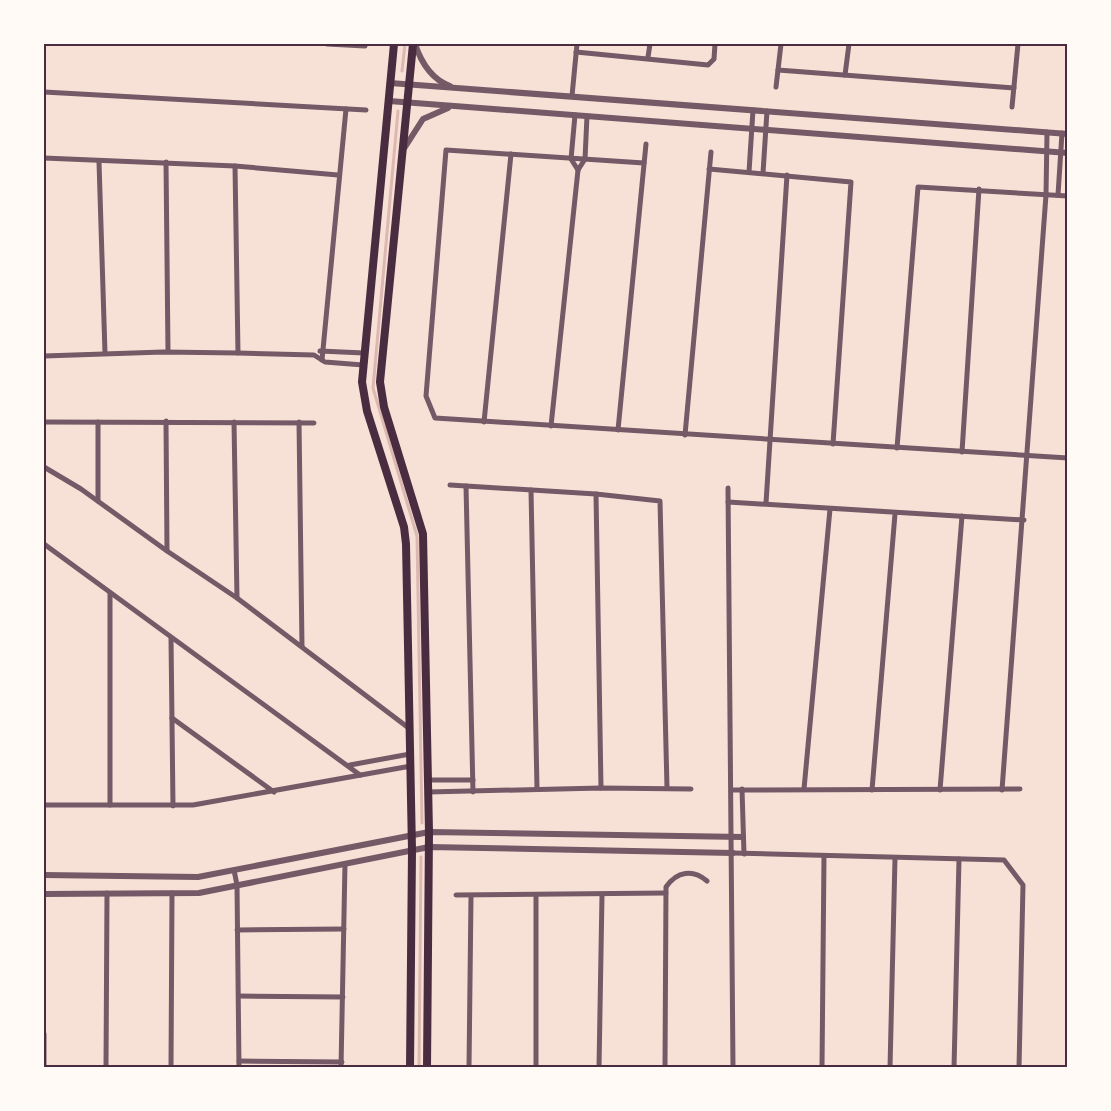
<svg xmlns="http://www.w3.org/2000/svg" width="1111" height="1111" font-family="'Alegreya Sans',sans-serif">
	<style>
		.lines { fill: none; stroke-linecap: round; stroke-linejoin: round }
		.stream { stroke: #dcb8b0; stroke-width: 3 }
		.minor { stroke: #755966; stroke-width: 5 }
		.tertiary { stroke: #755966; stroke-width: 6 }
		.secondary { stroke: #4a2c40; stroke-width: 8 }
		.neatline { fill: none; stroke: #4a2c40; stroke-width: 2 }
	</style>
	<rect width="100%" height="100%" fill="#f7e1d7"/>
	<g class="lines">
		<g class="stream">
			<path d="M402,71L405,44"/>
			<path d="M398,111L373,388L417,536L422,823"/>
			<path d="M419,1068L421,857"/>
		</g>
		<g class="minor">
			<path d="M327,44L365,46"/>
			<path d="M576,52L708,65L714,59L715,44"/>
			<path d="M648,57L650,44"/>
			<path d="M778,70L1014,88"/>
			<path d="M845,75L849,44"/>
			<path d="M776,87L781,44"/>
			<path d="M44,92L366,110"/>
			<path d="M572,96L577,44"/>
			<path d="M1012,107L1018,44"/>
			<path d="M575,115L571,159L578,170"/>
			<path d="M44,158L235,166L338,175"/>
			<path d="M99,162L105,353"/>
			<path d="M166,162L168,352"/>
			<path d="M644,163L446,150L426,396L435,418L1068,458"/>
			<path d="M235,166L238,353"/>
			<path d="M709,169L851,182L833,444"/>
			<path d="M749,172L753,110"/>
			<path d="M763,173L767,111"/>
			<path d="M1058,195L1062,133"/>
			<path d="M320,351L364,353"/>
			<path d="M44,356L163,352L238,353L314,355L325,362L363,365"/>
			<path d="M322,360L346,109"/>
			<path d="M166,421L167,551"/>
			<path d="M44,422L314,423"/>
			<path d="M98,422V501"/>
			<path d="M234,422L237,598"/>
			<path d="M299,422L302,646"/>
			<path d="M484,422L511,154"/>
			<path d="M551,426L578,170L585,159L587,116"/>
			<path d="M618,430L646,144"/>
			<path d="M685,435L711,152"/>
			<path d="M897,448L918,187L1068,196"/>
			<path d="M962,452L979,189"/>
			<path d="M44,467L81,489L167,551L237,598L410,729"/>
			<path d="M450,485L596,494L660,501L667,788"/>
			<path d="M466,486L473,792"/>
			<path d="M728,488L733,1068"/>
			<path d="M531,490L537,789"/>
			<path d="M596,494L601,788"/>
			<path d="M728,502L1024,520"/>
			<path d="M766,503L787,175"/>
			<path d="M44,544L360,775"/>
			<path d="M171,638L173,806"/>
			<path d="M172,718L274,792"/>
			<path d="M350,765L410,754"/>
			<path d="M428,780H473"/>
			<path d="M742,789L744,854"/>
			<path d="M804,789L830,509"/>
			<path d="M732,790L1020,789"/>
			<path d="M872,790L895,514"/>
			<path d="M940,790L962,516"/>
			<path d="M1002,790L1046,195L1047,132"/>
			<path d="M428,792L601,788L691,789"/>
			<path d="M44,805H193L411,766"/>
			<path d="M110,805V593"/>
			<path d="M733,853L1004,860L1023,885L1019,1068"/>
			<path d="M234,870L237,885L239,1068"/>
			<path d="M456,895L666,893"/>
			<path d="M536,896V1068"/>
			<path d="M237,930L344,929"/>
			<path d="M239,996L343,997"/>
			<path d="M44,1034V1068"/>
			<path d="M239,1061L342,1062"/>
			<path d="M106,1068L107,893"/>
			<path d="M171,1068L172,893"/>
			<path d="M341,1068L345,864"/>
			<path d="M469,1068L471,896"/>
			<path d="M599,1068L602,895"/>
			<path d="M665,1068L666,887C677,871 693,869 707,881"/>
			<path d="M822,1068L824,856"/>
			<path d="M890,1068L895,858"/>
			<path d="M954,1068L959,859"/>
		</g>
		<g class="tertiary">
			<path d="M415,44C421,62 431,79 450,86"/>
			<path d="M390,83L1068,134"/>
			<path d="M389,101L1068,153"/>
			<path d="M405,147L423,119L448,108"/>
			<path d="M44,875L198,877L429,832L743,837"/>
			<path d="M44,894L199,893L429,847L733,853"/>
		</g>
		<g class="secondary">
			<path d="M394,44L362,382L367,411L404,527L406,544L412,850L410,1068"/>
			<path d="M413,44L380,382L384,407L423,534L429,832L427,1068"/>
		</g>
	</g>
	<rect width="1111" height="1111" fill="none" stroke="#fffaf5" stroke-width="90"/>
	<rect x="45" y="45" width="1021" height="1021" class="neatline"/>
</svg>
